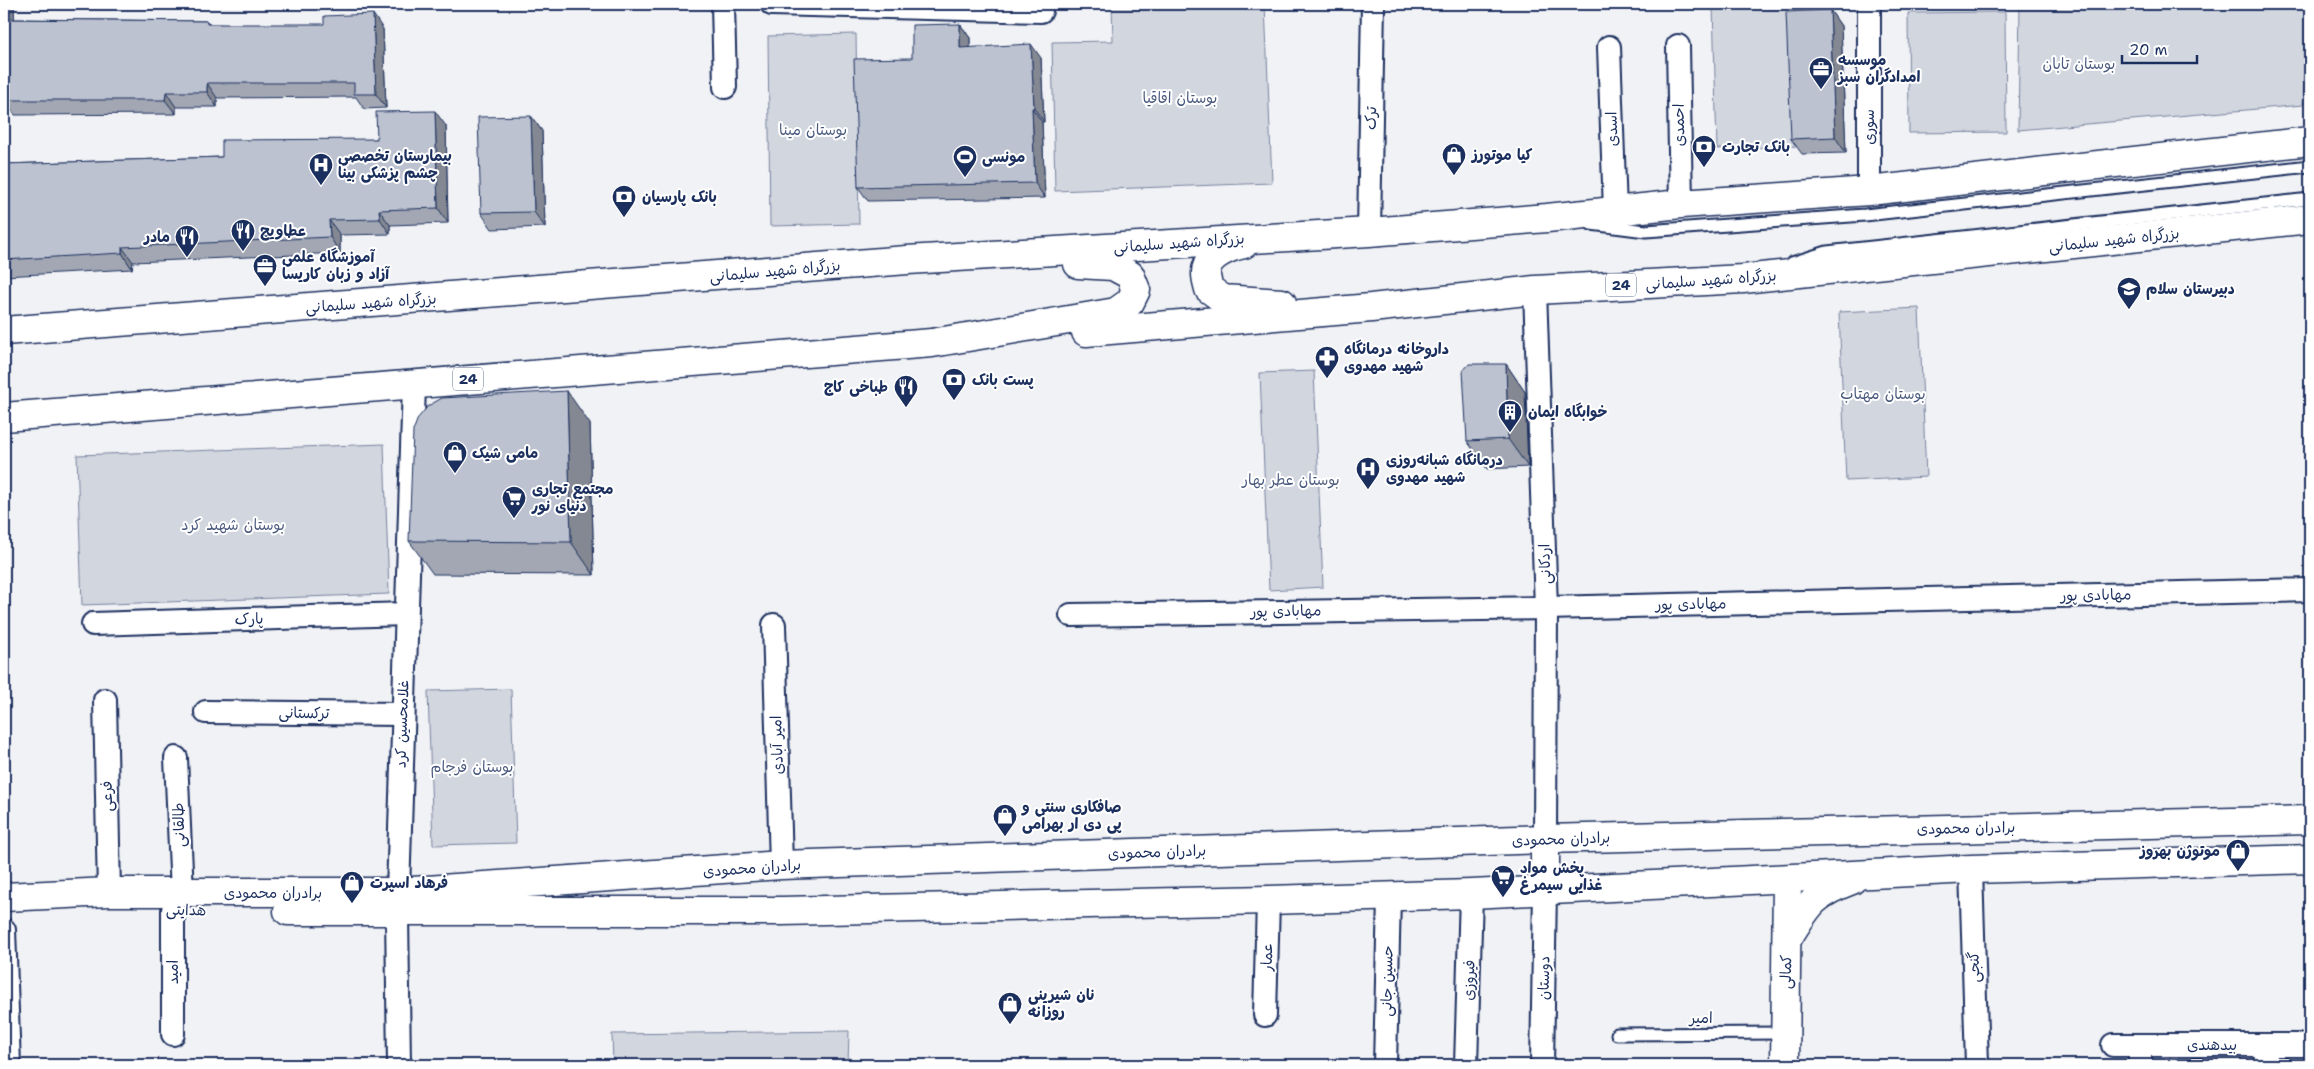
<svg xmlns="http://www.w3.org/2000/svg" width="2314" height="1069" font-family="'Shantell Sans','Playpen Sans Arabic',sans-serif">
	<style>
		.green { fill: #d2d6df; stroke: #76829e }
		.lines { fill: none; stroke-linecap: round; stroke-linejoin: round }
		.service-casing { stroke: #1b2f5e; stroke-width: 15 }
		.minor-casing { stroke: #1b2f5e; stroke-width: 26 }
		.secondary-casing { stroke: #1b2f5e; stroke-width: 31 }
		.trunk-casing { stroke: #1b2f5e; stroke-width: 31 }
		.service { stroke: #fff; stroke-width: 11 }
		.minor { stroke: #fff; stroke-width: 22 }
		.secondary { stroke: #fff; stroke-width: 28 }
		.trunk { stroke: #fff; stroke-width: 28 }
		.wall { fill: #a2a7b3; stroke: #1b2f5e }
		.shaded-wall { fill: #848892; stroke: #1b2f5e }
		.building { fill: #bcc2d0; stroke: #1b2f5e }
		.labels { text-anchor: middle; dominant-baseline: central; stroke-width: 4; stroke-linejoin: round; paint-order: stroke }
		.shield { fill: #fff; stroke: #5f6d8e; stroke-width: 1 }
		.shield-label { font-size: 14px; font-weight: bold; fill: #1b2f5e }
		.poi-label { font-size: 15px; font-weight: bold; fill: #1b2f5e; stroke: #fff; text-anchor: start }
		.park-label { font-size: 15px; fill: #49597e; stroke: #fff }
		.street-label { font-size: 15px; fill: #1b2f5e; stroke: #fff }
	</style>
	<rect width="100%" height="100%" fill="#f1f2f5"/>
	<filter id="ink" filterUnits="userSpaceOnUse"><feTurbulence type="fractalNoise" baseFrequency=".02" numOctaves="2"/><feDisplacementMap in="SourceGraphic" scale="10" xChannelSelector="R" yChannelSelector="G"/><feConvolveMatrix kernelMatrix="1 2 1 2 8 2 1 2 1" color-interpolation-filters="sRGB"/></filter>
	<g filter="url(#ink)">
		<g class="green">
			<path d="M1112,4H1265L1272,183L1055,191L1052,42L1113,41Z"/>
			<path d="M1794,4L1797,28L1799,146L1717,149L1713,6Z"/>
			<path d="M2020,4H2308L2303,105L2018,130Z"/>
			<path d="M2005,12L2006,132L1909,133L1908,13Z"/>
			<path d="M856,34L859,224L770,226L768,36Z"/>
			<path d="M1919,308L1926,477L1846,481L1839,312Z"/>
			<path d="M1314,371L1323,587L1269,590L1260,373Z"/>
			<path d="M384,444L389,594L82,605L77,455Z"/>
			<path d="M511,689L516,843L433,845L428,691Z"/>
			<path d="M849,1031L848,1065H613L612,1034Z"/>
		</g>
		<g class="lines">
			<defs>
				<g id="service">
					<path d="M1591,224L1646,231L1865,215L2310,166"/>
					<path d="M1792,263L1827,252L2310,199"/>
					<path d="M1617,1034L1785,1033"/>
				</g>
				<g id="minor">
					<path d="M723,4L725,87"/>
					<path d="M772,4L1041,11"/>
					<path d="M1869,4V191"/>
					<path d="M1678,46L1681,204"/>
					<path d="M1609,47L1615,211"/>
					<path d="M1369,232L1373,4"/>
					<path d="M1535,290L1546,608L1545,839"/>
					<path d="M1071,615L1546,608L2310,590"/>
					<path d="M93,624L405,614"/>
					<path d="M774,625L781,865"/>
					<path d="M105,700L109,892"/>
					<path d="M206,712L402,714"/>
					<path d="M176,758L182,893"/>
					<path d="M1971,869L1977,1065"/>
					<path d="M398,892L414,384"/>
					<path d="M173,910V1034"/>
					<path d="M397,913L399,1065"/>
					<path d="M4,930L9,1065"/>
					<path d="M1265,1015L1268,900"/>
					<path d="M2113,1045H2310"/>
					<path d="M2140,1045V1065"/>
					<path d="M1385,1065L1389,897"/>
					<path d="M1466,1065L1471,894"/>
					<path d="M1542,1065L1545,890"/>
					<path d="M2265,1065L2267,1045"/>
				</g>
				<g id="secondary">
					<path d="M1545,890V839"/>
					<path d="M4,897L109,892H398L781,865L1545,839L2310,820"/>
					<path d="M288,911H782L1268,900L1471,894L1971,869L2310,859"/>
					<path d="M1787,939C1809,904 1812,895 1852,880"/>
					<path d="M1785,1065L1787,879"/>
				</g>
				<g id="trunk">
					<path d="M1244,244C1229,247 1205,256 1206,274C1206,279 1208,285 1209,289L1223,299L1282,303"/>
					<path d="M4,331L907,260L1369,232L1547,218L1681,204L1869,191L2310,141"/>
					<path d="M1086,332L1371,308L1535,290L1743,279L2310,219"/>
					<path d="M4,417L932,343L1116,312L1130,302L1136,290L1130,275L1113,266L1078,264"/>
				</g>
			</defs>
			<use href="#service" class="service-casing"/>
			<use href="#minor" class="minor-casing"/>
			<use href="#secondary" class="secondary-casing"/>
			<use href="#trunk" class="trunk-casing"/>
			<use href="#service" class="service"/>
			<use href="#minor" class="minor"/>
			<use href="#secondary" class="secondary"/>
			<use href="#trunk" class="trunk"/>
		</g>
		<g class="wall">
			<path d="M4,4L14,7V19L207,21L209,24L383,29L386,108L364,109L356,97L217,98V107H176V114L15,115L11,109H4Z"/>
			<path d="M1830,10L1841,26L1846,153L1802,154L1791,139Z"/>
			<path d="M960,24L970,38V48L1041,58L1044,122H1042L1045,198L868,201L858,187L912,58Z"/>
			<path d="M531,116L542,131L545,227L492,229L481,213Z"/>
			<path d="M446,126L448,223L390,225V234L340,235V253L133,262L132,269L4,276V164L222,157L377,139Z"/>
			<path d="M1506,364L1525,392L1528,467L1487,469L1467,441Z"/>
			<path d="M590,424L594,575L433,574L409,541Z"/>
		</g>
		<g class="shaded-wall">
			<path d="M4,4H12L14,7L15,34L4,19Z"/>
			<path d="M1830,10L1841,26L1846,153L1835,137Z"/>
			<path d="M373,14L383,29L386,108L376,94Z"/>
			<path d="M960,24L970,38V63L960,48Z"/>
			<path d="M1031,44L1041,58L1044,122L1034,108Z"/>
			<path d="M207,83L217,98V107L207,92Z"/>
			<path d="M166,92L176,107V114L165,100Z"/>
			<path d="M1032,108L1042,122L1045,198L1035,183Z"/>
			<path d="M435,111L446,126L448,223L438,208Z"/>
			<path d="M531,116L542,131L545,227L534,212Z"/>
			<path d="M379,210L390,225V234L380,219Z"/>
			<path d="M329,220L340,235V253L330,237Z"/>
			<path d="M122,247L133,262L132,269L122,253Z"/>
			<path d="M1506,364L1525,392L1528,467L1508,439Z"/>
			<path d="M567,391L590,424L594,575L571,542Z"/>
		</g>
		<g class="building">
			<path d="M4,4V19L207,21V24H324V16L373,14L376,94H354V83H207V92H166L165,100H5V95H4Z"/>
			<path d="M1830,10L1835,137L1791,139L1786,12Z"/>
			<path d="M960,24V48L1031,44L1034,108H1032L1035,183L858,187L854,59L912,58V25Z"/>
			<path d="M435,111L438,208L379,210L380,219L329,220L330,237L122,247V253L4,260V164L222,157V140L377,139L376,112Z"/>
			<path d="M531,116L534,212L481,213L478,117Z"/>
			<path d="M1469,364H1506L1508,439L1467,441L1463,371Z"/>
			<path d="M567,391L571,542L409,541L413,431L418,418L428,406L442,398Z"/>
		</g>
	</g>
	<defs>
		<symbol id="office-pin" viewBox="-11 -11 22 30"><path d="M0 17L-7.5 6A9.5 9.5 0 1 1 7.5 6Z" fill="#1b2f5e" stroke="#fff"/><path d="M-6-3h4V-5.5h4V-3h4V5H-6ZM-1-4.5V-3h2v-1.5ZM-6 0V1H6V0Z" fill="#fff"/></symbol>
		<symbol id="bank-pin" viewBox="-11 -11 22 30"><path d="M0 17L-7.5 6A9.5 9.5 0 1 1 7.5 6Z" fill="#1b2f5e" stroke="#fff"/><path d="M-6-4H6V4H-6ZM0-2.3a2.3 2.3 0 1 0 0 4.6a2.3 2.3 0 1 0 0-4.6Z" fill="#fff"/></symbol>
		<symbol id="shop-pin" viewBox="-11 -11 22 30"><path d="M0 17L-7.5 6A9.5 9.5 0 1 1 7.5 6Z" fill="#1b2f5e" stroke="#fff"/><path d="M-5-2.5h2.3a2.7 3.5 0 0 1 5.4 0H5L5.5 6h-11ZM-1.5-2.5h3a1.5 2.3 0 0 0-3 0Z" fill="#fff"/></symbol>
		<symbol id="stadium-pin" viewBox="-11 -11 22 30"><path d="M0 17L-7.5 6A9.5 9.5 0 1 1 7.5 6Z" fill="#1b2f5e" stroke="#fff"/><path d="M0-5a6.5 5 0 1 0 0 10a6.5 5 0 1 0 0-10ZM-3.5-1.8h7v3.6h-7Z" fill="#fff"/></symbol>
		<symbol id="hospital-pin" viewBox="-11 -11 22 30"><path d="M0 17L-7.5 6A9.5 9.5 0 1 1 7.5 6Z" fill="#1b2f5e" stroke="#fff"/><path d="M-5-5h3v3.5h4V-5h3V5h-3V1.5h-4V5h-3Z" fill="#fff"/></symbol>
		<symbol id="restaurant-pin" viewBox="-11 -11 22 30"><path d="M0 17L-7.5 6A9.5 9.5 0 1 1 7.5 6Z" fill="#1b2f5e" stroke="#fff"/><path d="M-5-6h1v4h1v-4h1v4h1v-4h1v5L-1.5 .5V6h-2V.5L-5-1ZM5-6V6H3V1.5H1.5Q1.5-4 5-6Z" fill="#fff"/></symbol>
		<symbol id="school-pin" viewBox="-11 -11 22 30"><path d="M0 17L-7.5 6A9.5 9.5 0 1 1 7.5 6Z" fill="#1b2f5e" stroke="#fff"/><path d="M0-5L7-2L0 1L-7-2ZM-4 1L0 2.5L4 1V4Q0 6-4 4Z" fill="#fff"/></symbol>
		<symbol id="pharmacy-pin" viewBox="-11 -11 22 30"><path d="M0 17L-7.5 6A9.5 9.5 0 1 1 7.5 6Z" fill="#1b2f5e" stroke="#fff"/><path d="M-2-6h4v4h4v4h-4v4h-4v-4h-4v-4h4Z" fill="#fff"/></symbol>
		<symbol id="building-pin" viewBox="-11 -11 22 30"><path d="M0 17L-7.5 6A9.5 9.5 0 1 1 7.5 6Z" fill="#1b2f5e" stroke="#fff"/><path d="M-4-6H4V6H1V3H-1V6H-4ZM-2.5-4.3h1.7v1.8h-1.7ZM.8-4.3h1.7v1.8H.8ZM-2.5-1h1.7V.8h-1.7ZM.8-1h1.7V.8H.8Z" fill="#fff"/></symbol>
		<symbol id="supermarket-pin" viewBox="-11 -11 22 30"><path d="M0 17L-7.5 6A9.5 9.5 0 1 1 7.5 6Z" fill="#1b2f5e" stroke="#fff"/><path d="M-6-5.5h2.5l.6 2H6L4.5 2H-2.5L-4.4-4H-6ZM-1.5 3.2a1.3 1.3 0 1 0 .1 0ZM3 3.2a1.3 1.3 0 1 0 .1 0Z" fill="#fff"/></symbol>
	</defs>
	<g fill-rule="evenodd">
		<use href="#office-pin" x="1807" y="55" width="28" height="38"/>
		<use href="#bank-pin" x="1690" y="133" width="28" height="38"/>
		<use href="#shop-pin" x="1440" y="141" width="28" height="38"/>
		<use href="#stadium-pin" x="951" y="143" width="28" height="38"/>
		<use href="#hospital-pin" x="307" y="151" width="28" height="38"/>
		<use href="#bank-pin" x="610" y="183" width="28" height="38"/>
		<use href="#restaurant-pin" x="229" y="217" width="28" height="38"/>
		<use href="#restaurant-pin" x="173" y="223" width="28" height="38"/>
		<use href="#office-pin" x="251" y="252" width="28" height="38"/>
		<use href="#school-pin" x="2115" y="275" width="28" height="38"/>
		<use href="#pharmacy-pin" x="1313" y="344" width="28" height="38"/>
		<use href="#bank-pin" x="940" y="366" width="28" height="38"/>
		<use href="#restaurant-pin" x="892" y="373" width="28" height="38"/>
		<use href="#building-pin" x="1496" y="398" width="28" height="38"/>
		<use href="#shop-pin" x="441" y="439" width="28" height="38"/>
		<use href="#hospital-pin" x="1354" y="455" width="28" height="38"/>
		<use href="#supermarket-pin" x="500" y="484" width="28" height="38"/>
		<use href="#shop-pin" x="991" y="802" width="28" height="38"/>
		<use href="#shop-pin" x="2224" y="837" width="28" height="38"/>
		<use href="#supermarket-pin" x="1489" y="863" width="28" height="38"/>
		<use href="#shop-pin" x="338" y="869" width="28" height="38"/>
		<use href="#shop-pin" x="996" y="990" width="28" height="38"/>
	</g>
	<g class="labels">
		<g class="shield">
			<rect x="1606" y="273.5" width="30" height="23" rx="4"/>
			<rect x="453" y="367.5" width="30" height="23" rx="4"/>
		</g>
		<g class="shield-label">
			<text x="1621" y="285">24</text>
			<text x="468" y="379">24</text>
		</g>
		<g class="poi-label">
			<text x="1838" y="60">موسسه<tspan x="1838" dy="17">امدادگران سبز</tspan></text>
			<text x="1722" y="147">بانک تجارت</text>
			<text x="1472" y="155">کیا موتورز</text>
			<text x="338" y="156">بیمارستان تخصصی<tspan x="338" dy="17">چشم پزشکی بینا</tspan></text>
			<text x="982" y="157">مونسی</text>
			<text x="642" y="197">بانک پارسیان</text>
			<text x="260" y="231">عطاویچ</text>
			<text x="170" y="237" text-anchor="end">مادر</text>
			<text x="282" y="257">آموزشگاه علمی<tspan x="282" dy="17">آزاد و زبان کاریسا</tspan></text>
			<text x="2146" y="289">دبیرستان سلام</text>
			<text x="1344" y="349">داروخانه درمانگاه<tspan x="1344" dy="17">شهید مهدوی</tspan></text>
			<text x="972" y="380">پست بانک</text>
			<text x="888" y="387" text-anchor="end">طباخی کاج</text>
			<text x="1528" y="412">خوابگاه ایمان</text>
			<text x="472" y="453">مامی شیک</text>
			<text x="1386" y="460">درمانگاه شبانه‌روزی<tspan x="1386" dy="17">شهید مهدوی</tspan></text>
			<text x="532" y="489">مجتمع تجاری<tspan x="532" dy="17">دنیای نور</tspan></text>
			<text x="1022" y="807">صافکاری سنتی و<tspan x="1022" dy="17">پی دی ار بهرامی</tspan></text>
			<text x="2220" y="851" text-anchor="end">موتوژن بهروز</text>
			<text x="1520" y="868">پخش مواد<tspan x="1520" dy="17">غذایی سیمرغ</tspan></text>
			<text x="370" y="883">فرهاد اسپرت</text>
			<text x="1028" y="995">نان شیرینی<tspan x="1028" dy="17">روزانه</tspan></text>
		</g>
		<g class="park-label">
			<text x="2079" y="64">بوستان تابان</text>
			<text x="1180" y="98">بوستان اقاقیا</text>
			<text x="813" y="130">بوستان مینا</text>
			<text x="1883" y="394">بوستان مهتاب</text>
			<text x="1291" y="480">بوستان عطر بهار</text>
			<text x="233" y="525">بوستان شهید کرد</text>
			<text x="472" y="767">بوستان فرجام</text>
		</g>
		<g class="street-label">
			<text transform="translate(1371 118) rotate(-89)">ترک</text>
			<text transform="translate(1679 125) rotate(-91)">احمدی</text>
			<text transform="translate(1869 127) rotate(-90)">سوری</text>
			<text transform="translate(1612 129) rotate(-92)">اسدی</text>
			<text transform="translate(2114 240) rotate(-6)">بزرگراه شهید سلیمانی</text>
			<text transform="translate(1179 243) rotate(-4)">بزرگراه شهید سلیمانی</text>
			<text transform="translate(775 271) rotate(-5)">بزرگراه شهید سلیمانی</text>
			<text transform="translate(1711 280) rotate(-4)">بزرگراه شهید سلیمانی</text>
			<text transform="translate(371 303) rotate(-4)">بزرگراه شهید سلیمانی</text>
			<text transform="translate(1545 564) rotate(-92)">اردکانی</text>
			<text transform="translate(2096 595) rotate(-1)">مهابادی پور</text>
			<text transform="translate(1691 604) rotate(-1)">مهابادی پور</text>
			<text transform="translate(1286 611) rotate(-1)">مهابادی پور</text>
			<text transform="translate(249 619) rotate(-2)">پارک</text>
			<text transform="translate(304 713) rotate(1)">ترکستانی</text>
			<text transform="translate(402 724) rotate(-88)">غلامحسین کرد</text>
			<text transform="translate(777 745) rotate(-92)">امیر آبادی</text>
			<text transform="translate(107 796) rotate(-91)">فرعی</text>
			<text transform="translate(179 825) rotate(-92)">طالقانی</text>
			<text transform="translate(1966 828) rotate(-1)">برادران محمودی</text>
			<text transform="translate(1561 839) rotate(-2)">برادران محمودی</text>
			<text transform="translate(1157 852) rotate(-2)">برادران محمودی</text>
			<text transform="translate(752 868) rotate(-4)">برادران محمودی</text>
			<text x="273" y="893">برادران محمودی</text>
			<text transform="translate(186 910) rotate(1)">هدایتی</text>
			<text transform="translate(1267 957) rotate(-89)">عمار</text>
			<text transform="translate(1974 967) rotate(-92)">گنجی</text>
			<text transform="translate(173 972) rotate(-90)">امید</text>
			<text transform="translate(1786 972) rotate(-89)">کمالی</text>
			<text transform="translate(1544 978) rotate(-89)">دوستان</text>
			<text transform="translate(1469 980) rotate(-88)">فیروزی</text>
			<text transform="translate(1387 981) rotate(-89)">حسین جانی</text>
			<text x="1701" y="1018">امیر</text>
			<text x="2212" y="1045">بیدهندی</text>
		</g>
	</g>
	<rect width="2314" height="1069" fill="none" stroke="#fff" stroke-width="20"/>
	<rect x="10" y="10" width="2294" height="1049" fill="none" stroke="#1b2f5e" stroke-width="2" filter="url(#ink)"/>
	<path d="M2122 55v8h75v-8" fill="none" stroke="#1b2f5e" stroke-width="2.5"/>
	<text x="2129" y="55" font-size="15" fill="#1b2f5e" stroke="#ffffff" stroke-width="4" paint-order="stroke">20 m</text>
</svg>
